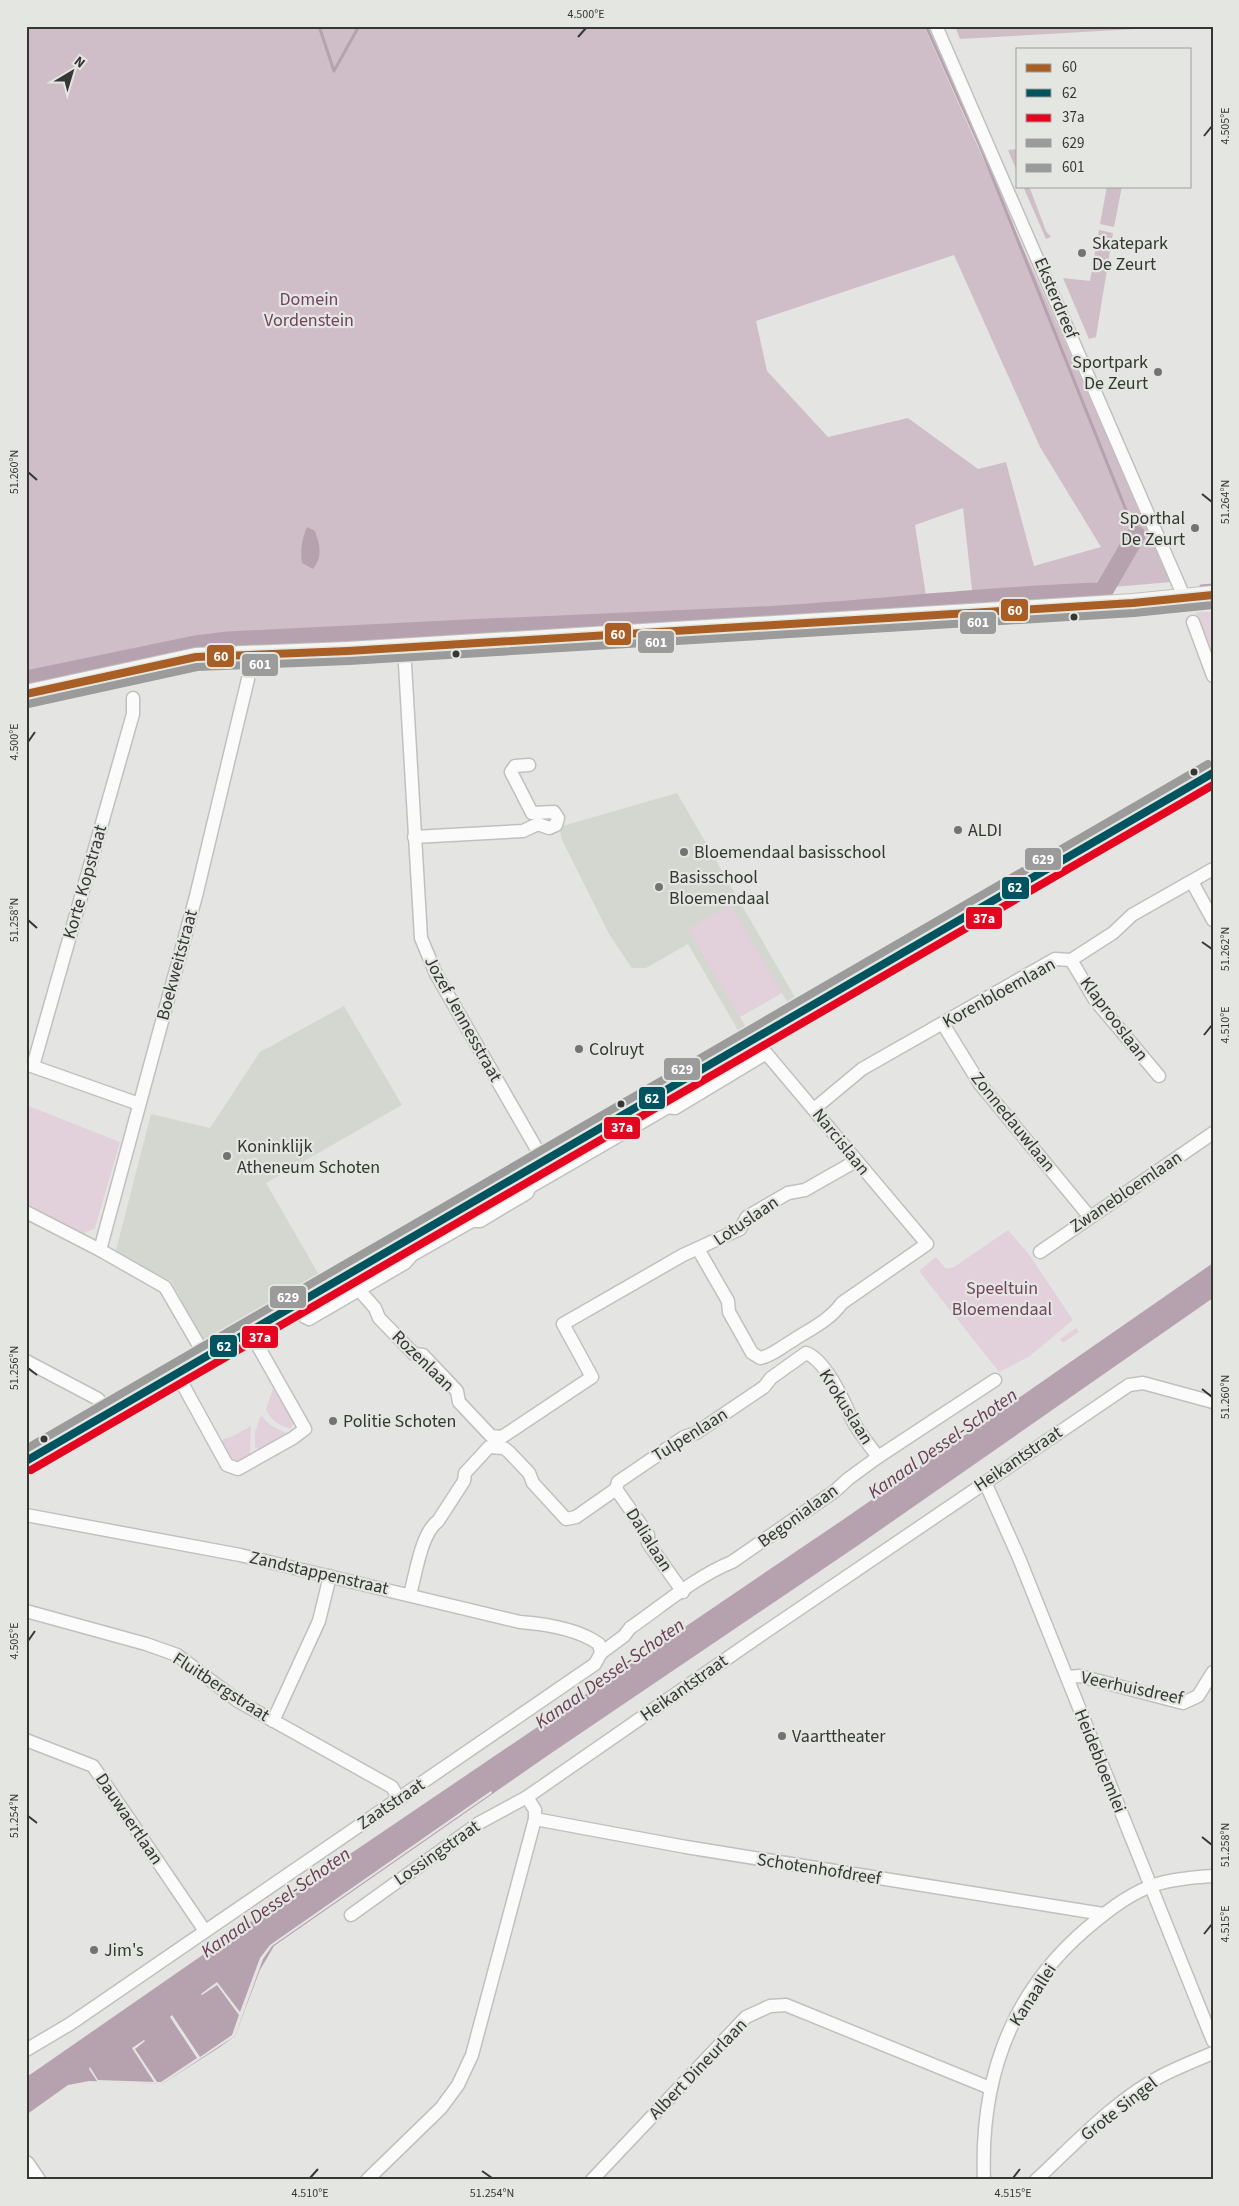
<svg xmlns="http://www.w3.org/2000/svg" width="1239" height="2206" font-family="'Source Sans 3',sans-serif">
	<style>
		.built { fill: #d4d7cf }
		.green { fill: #e2d1da }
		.forest { fill: #cfbec7; fill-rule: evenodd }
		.water { fill: #b6a2ae }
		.pier { fill: #e4e5e2 }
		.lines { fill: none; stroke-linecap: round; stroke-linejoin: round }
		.stream { stroke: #b6a2ae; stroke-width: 3 }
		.river { stroke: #b6a2ae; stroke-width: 19 }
		.minor-casing { stroke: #c0c1be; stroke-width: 15 }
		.tertiary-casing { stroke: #c0c1be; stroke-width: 19 }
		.secondary-casing { stroke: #c0c1be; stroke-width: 20 }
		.minor { stroke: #fbfbfb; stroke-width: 12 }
		.tertiary { stroke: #fbfbfb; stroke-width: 16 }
		.secondary { stroke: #f4f5f2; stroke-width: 18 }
		.bus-1-casing { stroke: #e4e6e1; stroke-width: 11 }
		.bus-2-casing { stroke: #e4e6e1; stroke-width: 11 }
		.bus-3-casing { stroke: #e4e6e1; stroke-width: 11 }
		.bus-4-casing { stroke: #e4e6e1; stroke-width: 11 }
		.bus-5-casing { stroke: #e4e6e1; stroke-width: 11 }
		.bus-1 { stroke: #a85e24; stroke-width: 8 }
		.bus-2 { stroke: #005460; stroke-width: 8 }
		.bus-3 { stroke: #e40521; stroke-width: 8 }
		.bus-4 { stroke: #9a9b9a; stroke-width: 8 }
		.bus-5 { stroke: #9a9b9a; stroke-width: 8 }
		.ticks { fill: none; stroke: #363735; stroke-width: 2 }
		.poi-dot { fill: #737472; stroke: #e4e6e1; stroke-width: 2 }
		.bus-dot { fill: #363735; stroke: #e4e6e1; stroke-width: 2 }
		.labels { text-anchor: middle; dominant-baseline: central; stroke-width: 4.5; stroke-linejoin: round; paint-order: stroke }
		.poi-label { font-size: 18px; fill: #363735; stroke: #e4e6e1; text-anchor: start }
		.street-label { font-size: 18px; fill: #363735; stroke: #e4e6e1 }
		.park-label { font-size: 18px; fill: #724460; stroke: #e4e6e1 }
		.water-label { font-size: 19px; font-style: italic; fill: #683c57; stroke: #e4e6e1 }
		.line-badge { stroke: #e4e6e1; stroke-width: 2 }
		.badge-label { font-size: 14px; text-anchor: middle; font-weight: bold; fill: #fff }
		.neatline { fill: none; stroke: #363735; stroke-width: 2 }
		.ticks-label { font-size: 12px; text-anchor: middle; fill: #363735 }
	</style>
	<rect width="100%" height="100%" fill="#e4e5e2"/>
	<g class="built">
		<path d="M677,793L796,999L789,1004L782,993L740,1017L747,1029L740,1034L688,944L646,968H632L609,934L562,840L559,827Z"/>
		<path d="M344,1006L402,1105L266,1183L322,1280L208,1348L171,1281L115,1254L151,1114L210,1128L260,1052Z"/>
	</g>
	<g class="green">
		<path d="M1195,611L1213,612V659Z"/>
		<path d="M731,905L782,993L739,1017L688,929Z"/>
		<path d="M26,1105L120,1142L95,1228L81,1235L26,1203Z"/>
		<path d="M1008,1230L1028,1253L1073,1320L1030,1356L999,1372L919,1271L936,1257L946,1269L954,1267Z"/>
		<path d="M1076,1328L1079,1332L1063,1343L1060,1339Z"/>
		<path d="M273,1388L294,1423L290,1429C279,1425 270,1420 266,1409Z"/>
		<path d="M261,1415L270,1425L286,1433L259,1450L255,1447V1432Z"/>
		<path d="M251,1426L250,1455L239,1461L229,1460L220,1445L224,1439L233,1436Z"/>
	</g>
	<g class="forest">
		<path d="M26,26H924L1172,582L973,599L963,508L915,525L927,602L230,644L26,684ZM954,255L1040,447L1101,547L1034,566L1006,462L978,469L908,418L828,437L767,371L756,321Z"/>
		<path d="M955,26H1190L960,39Z"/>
		<path d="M1018,149V174L1008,150Z"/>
		<path d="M1023,186H1029L1046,231L1051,237L1046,239Z"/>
		<path d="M1107,186H1122L1114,227L1100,224Z"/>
		<path d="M1099,230L1113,233L1096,337L1089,339L1063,278L1090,281Z"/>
	</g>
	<g class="water">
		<path d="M307,527L315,531C320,546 323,556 313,569L302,563C300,550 302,539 307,527Z"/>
		<path d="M1213,1263V1298L860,1544L547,1756L274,1946L260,1970L235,2036L220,2047L162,2084L89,2081L68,2085L26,2115V2077L31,2074L266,1911L844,1519Z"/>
	</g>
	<path class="pier" d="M491,1791L492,1793L272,1946L263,1959L235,2036L162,2084L100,2082L102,2084H99L89,2069L90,2067L98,2080L154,2082L132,2048L144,2040L145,2041L135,2049L157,2082H161L197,2058L170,2017L172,2015L200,2057L232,2035L239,2015L217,1985L202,1995L201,1994L217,1982L240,2012L260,1958L270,1945Z"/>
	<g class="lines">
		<g class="stream">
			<path d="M319,26L334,71L359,26"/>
			<path d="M926,26L980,146L1136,535"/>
			<path d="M1201,586L1213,585"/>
		</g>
		<path class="river" d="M26,680L195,645L228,641C405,631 583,624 760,616C875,610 988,595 1103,592L1136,535"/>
		<defs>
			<g id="minor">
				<path d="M936,26L1185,599"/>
				<path d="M1193,622L1213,676"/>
				<path d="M404,647L421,938L436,974L543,1160"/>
				<path d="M414,837L523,831L538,824L549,828L556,825L558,818L554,812L532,813L511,772L515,766L529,765"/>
				<path d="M1192,882L1213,920"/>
				<path d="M1071,960L1095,1000L1159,1076"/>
				<path d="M943,1024L980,1084L1089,1216"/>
				<path d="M26,1064L139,1104"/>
				<path d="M33,1066L133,714V698"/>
				<path d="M814,1109L862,1069L1055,959L1071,960L1113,933L1132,915L1213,869"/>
				<path d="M26,1212L100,1250L165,1287L205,1356"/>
				<path d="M698,1249L728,1301L729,1312L752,1353L760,1358C772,1356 781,1347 792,1341C810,1329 829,1321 842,1303L927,1244L755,1040"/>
				<path d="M100,1250L196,896L248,679"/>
				<path d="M1040,1252L1213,1133"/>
				<path d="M345,1274L375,1308L379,1318L414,1354L423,1355L457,1391L459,1402L491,1436L502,1437L592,1377L563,1324L683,1255L740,1229L747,1217L788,1193L805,1190L856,1161"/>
				<path d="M297,1304L305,1317L309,1319L405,1263L412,1255L472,1221H480L527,1193L530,1187L668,1107L675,1108L765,1054"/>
				<path d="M26,1361L98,1399L108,1411"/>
				<path d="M177,1374L227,1465L238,1469L293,1438L305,1429L250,1332"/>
				<path d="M985,1482L1019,1558L1213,2041"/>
				<path d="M616,1489L648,1535V1543L683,1592"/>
				<path d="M26,1515L240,1555L520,1622C546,1624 578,1629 599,1644L601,1653"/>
				<path d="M410,1594C416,1574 421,1533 438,1521L464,1481L465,1473L489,1447L504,1448L509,1452L529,1473L533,1483L566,1519L576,1517L616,1489L618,1482L684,1437L696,1433L764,1387L771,1378L806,1353C825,1360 842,1397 850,1415C856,1430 869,1444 878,1457"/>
				<path d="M26,1611L146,1644L177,1655L238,1701L392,1787L399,1799"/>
				<path d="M601,1653L624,1636L630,1628C662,1606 695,1577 732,1562L835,1491L848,1479L878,1457L995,1380"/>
				<path d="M1067,1677L1080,1676L1183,1703L1198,1696L1213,1672"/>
				<path d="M273,1721L319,1621L330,1576"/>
				<path d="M26,1740L93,1766L205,1931"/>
				<path d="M535,1819L686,1847L1103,1914"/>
				<path d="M351,1915L479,1823L527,1797L755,1639L1129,1385L1143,1383L1213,1402"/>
				<path d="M26,2050L70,2024L595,1664L601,1653"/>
				<path d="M367,2180L441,2108L458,2085L472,2055L535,1819V1810L527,1797"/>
				<path d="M592,2180L746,2017L770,2006L786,2005L990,2088"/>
				<path d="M984,2180C980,2081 1010,1994 1086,1929C1105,1913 1126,1896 1149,1887C1165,1880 1196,1877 1213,1876"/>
				<path d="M1036,2180C1076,2143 1115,2100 1163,2075C1179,2067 1196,2060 1213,2053"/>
			</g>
			<g id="tertiary">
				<path d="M26,1461L1213,773"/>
				<path d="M26,2164L37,2180"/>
			</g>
			<path id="secondary" d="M26,694L196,657L348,651L1133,603L1213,595"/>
		</defs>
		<use href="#minor" class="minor-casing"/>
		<use href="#tertiary" class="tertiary-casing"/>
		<use href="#secondary" class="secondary-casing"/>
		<use href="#minor" class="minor"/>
		<use href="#tertiary" class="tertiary"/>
		<use href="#secondary" class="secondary"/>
		<defs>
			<path id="bus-1" d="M26,694L196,657L348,651L1133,603L1213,595"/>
			<path id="bus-2" d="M26,1461L1213,773"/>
			<path id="bus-3" d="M31,1470L1213,785"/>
			<path id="bus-4" d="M26,1449L1208,764"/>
			<path id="bus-5" d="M28,704L197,667L349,661L1134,613L1213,605"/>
		</defs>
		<use href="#bus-1" class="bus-1-casing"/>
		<use href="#bus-2" class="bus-2-casing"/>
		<use href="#bus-3" class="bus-3-casing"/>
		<use href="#bus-4" class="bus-4-casing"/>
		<use href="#bus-5" class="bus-5-casing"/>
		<use href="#bus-1" class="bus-1"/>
		<use href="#bus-2" class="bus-2"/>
		<use href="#bus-3" class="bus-3"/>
		<use href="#bus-4" class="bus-4"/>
		<use href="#bus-5" class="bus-5"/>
	</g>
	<path class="ticks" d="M578,37L586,28M1204,136L1212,126M28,472L37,480M1202,494L1212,502M28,742L35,732M28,920L37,928M1202,942L1212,949M1204,1035L1212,1025M28,1368L37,1375M1202,1389L1212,1397M28,1641L35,1631M28,1816L37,1823M1202,1837L1212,1845M1204,1934L1212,1924M482,2171L492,2178M310,2178L318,2169M1013,2178L1020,2169"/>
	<g class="poi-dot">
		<circle cx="1082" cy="253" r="5"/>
		<circle cx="1158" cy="372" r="5"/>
		<circle cx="1195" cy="528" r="5"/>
		<circle cx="958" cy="830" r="5"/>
		<circle cx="684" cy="852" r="5"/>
		<circle cx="659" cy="887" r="5"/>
		<circle cx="579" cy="1049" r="5"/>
		<circle cx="227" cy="1156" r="5"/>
		<circle cx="333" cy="1421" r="5"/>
		<circle cx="782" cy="1736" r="5"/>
		<circle cx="94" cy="1950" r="5"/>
	</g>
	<g class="bus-dot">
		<circle cx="1074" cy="617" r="4.5"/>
		<circle cx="456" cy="654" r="4.5"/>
		<circle cx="1194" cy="772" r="4.5"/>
		<circle cx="621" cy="1104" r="4.5"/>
		<circle cx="44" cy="1439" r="4.5"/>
	</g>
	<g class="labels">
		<g class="poi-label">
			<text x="1092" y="243">Skatepark<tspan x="1092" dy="21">De Zeurt</tspan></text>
			<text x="1148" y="362" text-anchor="end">Sportpark<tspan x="1148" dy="21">De Zeurt</tspan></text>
			<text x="1185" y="518" text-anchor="end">Sporthal<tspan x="1185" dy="21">De Zeurt</tspan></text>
			<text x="968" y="830">ALDI</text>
			<text x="694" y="852">Bloemendaal basisschool</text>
			<text x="669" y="877">Basisschool<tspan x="669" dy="21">Bloemendaal</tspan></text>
			<text x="589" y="1049">Colruyt</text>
			<text x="237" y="1146">Koninklijk<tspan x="237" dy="21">Atheneum Schoten</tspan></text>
			<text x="343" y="1421">Politie Schoten</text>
			<text x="792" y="1736">Vaarttheater</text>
			<text x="104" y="1950">Jim's</text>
		</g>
		<g class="street-label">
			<text transform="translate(1056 298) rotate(67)">Eksterdreef</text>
			<text transform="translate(85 882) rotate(-74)">Korte Kopstraat</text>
			<text transform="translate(177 965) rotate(-75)">Boekweitstraat</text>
			<text transform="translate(999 993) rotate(-29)">Korenbloemlaan</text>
			<text transform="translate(463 1019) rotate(61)">Jozef Jennesstraat</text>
			<text transform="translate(1114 1019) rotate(53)">Klaprooslaan</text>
			<text transform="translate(1013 1122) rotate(51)">Zonnedauwlaan</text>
			<text transform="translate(841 1142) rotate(51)">Narcislaan</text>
			<text transform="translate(1126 1192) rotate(-34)">Zwanebloemlaan</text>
			<text transform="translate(746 1221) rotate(-34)">Lotuslaan</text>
			<text transform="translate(423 1361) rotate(44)">Rozenlaan</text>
			<text transform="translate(846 1407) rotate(58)">Krokuslaan</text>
			<text transform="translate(690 1435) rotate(-32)">Tulpenlaan</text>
			<text transform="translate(1018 1459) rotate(-34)">Heikantstraat</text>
			<text transform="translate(798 1516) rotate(-36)">Begonialaan</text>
			<text transform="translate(649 1540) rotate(58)">Dalialaan</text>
			<text transform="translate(319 1573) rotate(13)">Zandstappenstraat</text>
			<text transform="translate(221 1687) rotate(33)">Fluitbergstraat</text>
			<text transform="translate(684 1688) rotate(-35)">Heikantstraat</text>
			<text transform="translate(1132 1688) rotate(12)">Veerhuisdreef</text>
			<text transform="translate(1100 1761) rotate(68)">Heidebloemlei</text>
			<text transform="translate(391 1804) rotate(-34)">Zaatstraat</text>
			<text transform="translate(129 1819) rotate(56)">Dauwaertlaan</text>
			<text transform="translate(437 1853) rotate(-35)">Lossingstraat</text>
			<text transform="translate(819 1869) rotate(9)">Schotenhofdreef</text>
			<text transform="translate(1033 1995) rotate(-57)">Kanaallei</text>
			<text transform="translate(698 2069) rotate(-46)">Albert Dineurlaan</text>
			<text transform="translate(1119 2109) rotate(-38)">Grote Singel</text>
		</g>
		<g class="park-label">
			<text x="309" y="299">Domein<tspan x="309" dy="21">Vordenstein</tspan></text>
			<text x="1002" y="1288">Speeltuin<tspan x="1002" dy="21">Bloemendaal</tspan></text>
		</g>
		<g class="water-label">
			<text transform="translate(943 1444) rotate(-35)">Kanaal Dessel-Schoten</text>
			<text transform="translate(610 1674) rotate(-35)">Kanaal Dessel-Schoten</text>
			<text transform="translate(276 1903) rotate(-35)">Kanaal Dessel-Schoten</text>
		</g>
	</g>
	<g class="line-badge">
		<rect x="1000" y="598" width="29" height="24" rx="5" fill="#a85e24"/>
		<rect x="959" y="611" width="38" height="24" rx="5" fill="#9a9b9a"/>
		<rect x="604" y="622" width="28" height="24" rx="5" fill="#a85e24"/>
		<rect x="637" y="630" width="38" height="24" rx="5" fill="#9a9b9a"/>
		<rect x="206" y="644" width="29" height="24" rx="5" fill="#a85e24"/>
		<rect x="241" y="653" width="38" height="24" rx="5" fill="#9a9b9a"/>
		<rect x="1024" y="847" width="38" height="24" rx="5" fill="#9a9b9a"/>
		<rect x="1001" y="876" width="29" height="24" rx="5" fill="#005460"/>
		<rect x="965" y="906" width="38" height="24" rx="5" fill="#e40521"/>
		<rect x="663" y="1057" width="38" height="24" rx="5" fill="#9a9b9a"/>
		<rect x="638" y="1086" width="28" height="24" rx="5" fill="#005460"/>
		<rect x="603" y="1116" width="38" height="24" rx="5" fill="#e40521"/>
		<rect x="269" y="1285" width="38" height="24" rx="5" fill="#9a9b9a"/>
		<rect x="241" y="1325" width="38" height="24" rx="5" fill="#e40521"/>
		<rect x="209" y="1334" width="29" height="24" rx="5" fill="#005460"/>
	</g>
	<g class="badge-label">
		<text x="1015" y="615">60</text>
		<text x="978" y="627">601</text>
		<text x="618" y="639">60</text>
		<text x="656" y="647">601</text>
		<text x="221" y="661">60</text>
		<text x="260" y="669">601</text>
		<text x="1043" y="864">629</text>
		<text x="1015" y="892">62</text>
		<text x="984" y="923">37a</text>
		<text x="682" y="1074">629</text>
		<text x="652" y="1103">62</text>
		<text x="622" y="1132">37a</text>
		<text x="288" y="1302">629</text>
		<text x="260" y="1342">37a</text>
		<text x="224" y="1351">62</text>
	</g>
	<rect width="1239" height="2206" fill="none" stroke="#e4e6e1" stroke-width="55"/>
	<rect x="1016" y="48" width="175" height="140" fill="#e4e6e1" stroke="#9ea09c"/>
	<rect x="1026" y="64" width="25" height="8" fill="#a85e24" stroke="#9ea09c"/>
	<text x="1062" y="72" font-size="15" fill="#363735">60</text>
	<rect x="1026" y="89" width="25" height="8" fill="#005460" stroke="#9ea09c"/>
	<text x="1062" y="98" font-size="15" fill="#363735">62</text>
	<rect x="1026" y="114" width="25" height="8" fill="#e40521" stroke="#9ea09c"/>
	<text x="1062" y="122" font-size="15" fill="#363735">37a</text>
	<rect x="1026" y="139" width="25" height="8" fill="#9a9b9a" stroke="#9ea09c"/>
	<text x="1062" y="148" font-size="15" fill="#363735">629</text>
	<rect x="1026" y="164" width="25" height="8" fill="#9a9b9a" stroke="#9ea09c"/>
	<text x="1062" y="172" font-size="15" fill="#363735">601</text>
	<g transform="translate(72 72) rotate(38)" stroke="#e4e6e1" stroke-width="4" paint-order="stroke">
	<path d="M0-4L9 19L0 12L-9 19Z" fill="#363735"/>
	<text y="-8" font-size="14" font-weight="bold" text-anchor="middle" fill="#363735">N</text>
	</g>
	<rect x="28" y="28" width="1184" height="2150" class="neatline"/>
	<g class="ticks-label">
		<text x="586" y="18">4.500°E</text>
		<text transform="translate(1225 126) rotate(-90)" y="4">4.505°E</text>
		<text transform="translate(14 472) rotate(-90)" y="4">51.260°N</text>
		<text transform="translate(1225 502) rotate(-90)" y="4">51.264°N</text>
		<text transform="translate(14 742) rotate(-90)" y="4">4.500°E</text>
		<text transform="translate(14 920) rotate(-90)" y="4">51.258°N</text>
		<text transform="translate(1225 949) rotate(-90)" y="4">51.262°N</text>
		<text transform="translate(1225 1025) rotate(-90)" y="4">4.510°E</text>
		<text transform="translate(14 1368) rotate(-90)" y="4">51.256°N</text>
		<text transform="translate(1225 1397) rotate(-90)" y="4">51.260°N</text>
		<text transform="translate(14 1641) rotate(-90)" y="4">4.505°E</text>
		<text transform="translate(14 1816) rotate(-90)" y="4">51.254°N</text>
		<text transform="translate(1225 1845) rotate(-90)" y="4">51.258°N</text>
		<text transform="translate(1225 1924) rotate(-90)" y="4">4.515°E</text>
		<text x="310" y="2197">4.510°E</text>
		<text x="492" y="2197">51.254°N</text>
		<text x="1013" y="2197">4.515°E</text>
	</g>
</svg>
